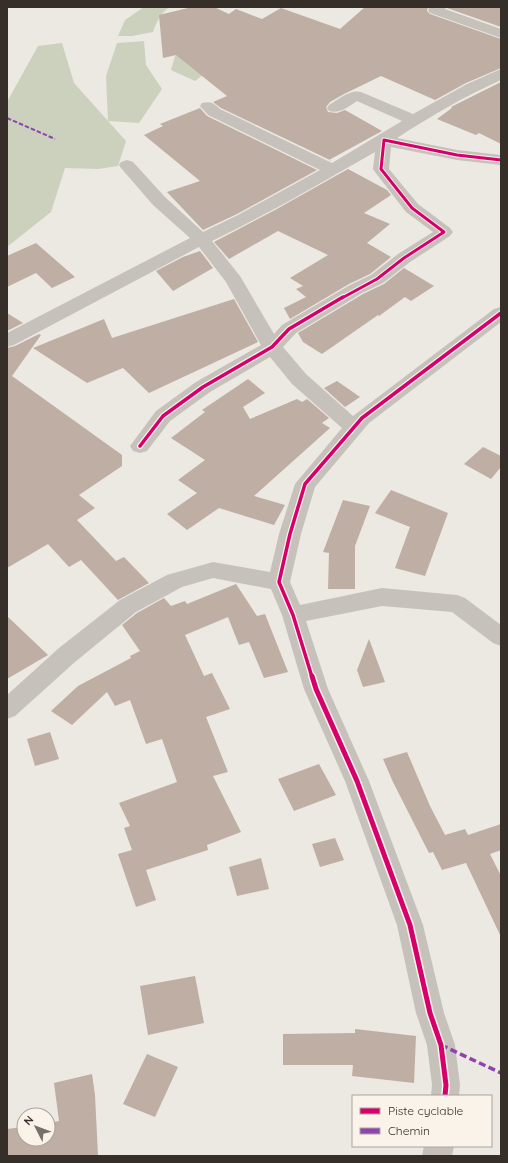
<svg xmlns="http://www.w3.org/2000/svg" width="508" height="1163" font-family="Quicksand,sans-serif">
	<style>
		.green { fill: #ccd1bd }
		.building { fill: #bfaea4 }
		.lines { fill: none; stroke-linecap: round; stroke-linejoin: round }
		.street { fill: #c6c1bb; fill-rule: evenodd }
		.quiet-far1 { stroke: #8e44ad; stroke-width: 2; stroke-dasharray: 4.5 2; stroke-linecap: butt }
		.quiet { stroke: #8e44ad; stroke-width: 3.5; stroke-dasharray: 7 3.5; stroke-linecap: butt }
		.cycleway-far2-casing { stroke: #f9f3ea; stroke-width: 5 }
		.cycleway-far1-casing { stroke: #f9f3ea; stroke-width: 6 }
		.cycleway-casing { stroke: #f9f3ea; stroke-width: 8 }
		.cycleway-far2 { stroke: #d6006c; stroke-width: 3 }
		.cycleway-far1 { stroke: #d6006c; stroke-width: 3.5 }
		.cycleway { stroke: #d6006c; stroke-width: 5 }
	</style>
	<rect width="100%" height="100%" fill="#ece8e2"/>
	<g class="green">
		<path d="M144,7H170C161,12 156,23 153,32L132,36H118L125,20Z"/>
		<path d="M180,39L241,46L195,81L171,70Z"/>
		<path d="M144,41L146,65L162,89L139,123L108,121L106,76L117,43Z"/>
		<path d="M62,43L74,83L126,141L118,166L98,169L65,168L51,212L7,247V102L38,46Z"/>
	</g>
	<g class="building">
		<path d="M192,7H214L229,14L236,9L262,19L281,8L340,29L365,7H428L427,11L430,14L501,39V68L466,83L435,100L381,76L344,94L330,102L326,107L328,112L337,113L345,110L382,131L329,160L332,161L221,108L213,102L227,96L176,55L163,58L159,15Z"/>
		<path d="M447,7H501V27L447,8Z"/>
		<path d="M501,82V144L479,133L476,135L437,119L452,108L451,107Z"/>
		<path d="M200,108L207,116L317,170L237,214L203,230L167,192L200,181L144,135L163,126L160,124Z"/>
		<path d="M348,169L387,190L391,195L364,213L390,224L367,243L391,257L370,274L349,284L290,319L284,308L306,297L296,289L303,286L290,278L328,255L278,231L229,259L214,242L275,210Z"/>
		<path d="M36,243L75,277L52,288L36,273L7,287V256Z"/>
		<path d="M200,251L213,268L173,291L156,271L183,257Z"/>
		<path d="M404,268L434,286L411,301L405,297L379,316L378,315L322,354L303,342L298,333L363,294L384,284Z"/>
		<path d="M234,299L258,342L149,393L123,368L87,383L33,348L104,319L112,338Z"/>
		<path d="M7,313L23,323L7,331Z"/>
		<path d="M39,334L41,335L12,376L122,455V466L79,495L95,508L77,520L116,561L124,557L149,583L118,600L81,560L69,567L48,544L7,568V348L15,346Z"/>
		<path d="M248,379L265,393L243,407L250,419L297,399L302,402L307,399L329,418L322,423L330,428L254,496L285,505L274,525L219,508L187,530L167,514L197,493L178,480L205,460L171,438L205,412L202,410Z"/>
		<path d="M337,381L360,397L345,407L324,388Z"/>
		<path d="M483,447L501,456V467L491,479L464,464Z"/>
		<path d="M391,490L448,513L425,576L395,568L410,527L375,513Z"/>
		<path d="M343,500L370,506L355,546V589H328L329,553L323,552Z"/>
		<path d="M236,584L257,616L265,614L288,672L264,678L249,642L239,645L228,617L185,635L204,676L212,673L230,709L206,717L228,772L213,776L241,832L207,845L208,850L146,870L156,900L136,907L118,854L132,850L124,828L130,826L119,803L177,782L162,739L146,744L130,700L115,706L107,692L72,725L51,711L78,686L131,658L130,656L140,651L122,625L137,613L164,598L171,606L185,601L187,604Z"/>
		<path d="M7,616L48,655L7,679Z"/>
		<path d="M369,639L385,682L363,687L357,670Z"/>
		<path d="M50,732L59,759L35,766L27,739Z"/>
		<path d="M407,752L430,806L445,835L465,829L468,835L501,824V850L490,854L501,876V937L466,863L442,870L433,852L429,853L393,782L383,759Z"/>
		<path d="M319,764L336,795L294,811L278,779Z"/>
		<path d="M335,838L344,860L320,867L312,844Z"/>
		<path d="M261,858L269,889L237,896L229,867Z"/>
		<path d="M195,976L204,1023L148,1035L140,986Z"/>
		<path d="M355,1029L416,1036L414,1083L352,1076L353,1065H283V1034L355,1033Z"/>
		<path d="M147,1054L178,1067L155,1117L123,1104Z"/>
		<path d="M92,1074L95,1095L98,1156H7V1129L24,1127V1139H48V1123L59,1121L54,1083Z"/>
	</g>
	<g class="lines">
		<g class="street">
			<path d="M430,7H446L445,9L501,29V38L430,13L428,10Z"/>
			<path d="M501,69V80C465,96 431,116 397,138L457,150L501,155V165L457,160L391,147L389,169L418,204L450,228L453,232L450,236L410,262L383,283L362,293L296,333L283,347L306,374L353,416L494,309L501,307V322L369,423L315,487L301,534L290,582L300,605L382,588L457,595L465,598L501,625V646L493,643L452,612L382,606L306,621L328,689L369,781L423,925L444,1013L455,1045L460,1085L459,1096H431L432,1085L427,1045L416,1013L397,925L345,781L304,689L282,615L271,589L213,578L182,587L136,612L75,662L15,716L7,719V695L59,648L120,600L167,575L213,562L270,572L279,534L295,484L342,428L292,384L270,357L210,392L170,421L147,451L140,453L133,451L130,446L156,411L196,382L261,345L226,282L199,247L14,345L7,347V333L190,238L153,205L121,168L119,165L121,162L127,160L133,162L165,197L203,232L238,215L320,170L208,115L200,106L202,103C211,101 214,103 220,109L332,163L402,121L357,101C348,107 340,114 329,111L327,108L329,105C339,99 350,89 361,92L413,114L467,84ZM375,152L373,169L375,172L406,212L433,232L398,254L371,275L350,285L282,325L274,334L240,276L212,241C268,214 321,183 375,152Z"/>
			<path d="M424,1146H454L452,1156H422Z"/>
		</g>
		<path class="quiet-far1" d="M7,118L55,139"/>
		<path class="quiet" d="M441,1045L501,1073"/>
		<defs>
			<path id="cycleway-far2" d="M342,298L377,279L404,258L444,232L412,208L381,169L384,140L457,155L501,160"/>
			<g id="cycleway-far1">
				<path d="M140,446L163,416L203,387L272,347L289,329L343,297"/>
				<path d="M312,677L293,615L279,582L290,534L305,484L362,418L501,313"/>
			</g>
			<path id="cycleway" d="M312,676L316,689L357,781L410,925L430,1013L441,1045L446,1085L445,1096"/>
		</defs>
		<use href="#cycleway-far2" class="cycleway-far2-casing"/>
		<use href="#cycleway-far1" class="cycleway-far1-casing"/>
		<use href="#cycleway" class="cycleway-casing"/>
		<use href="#cycleway-far2" class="cycleway-far2"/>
		<use href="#cycleway-far1" class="cycleway-far1"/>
		<use href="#cycleway" class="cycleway"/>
	</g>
	<rect width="508" height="1163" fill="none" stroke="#362e29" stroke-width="16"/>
	<rect x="352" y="1095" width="140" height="52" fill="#f9f3ea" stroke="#aba49d"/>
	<rect x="360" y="1108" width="20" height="6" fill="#d6006c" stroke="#aba49d"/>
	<text x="388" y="1115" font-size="12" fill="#362e29">Piste cyclable</text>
	<rect x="360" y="1128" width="20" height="6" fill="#8e44ad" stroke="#aba49d"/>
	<text x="388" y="1135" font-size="12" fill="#362e29">Chemin</text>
	<g transform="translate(36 1127) rotate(312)"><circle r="19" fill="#f9f3ea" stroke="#aba49d"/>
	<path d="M0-3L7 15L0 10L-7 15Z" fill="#766f6a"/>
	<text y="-6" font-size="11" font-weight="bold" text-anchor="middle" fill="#362e29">N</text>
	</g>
</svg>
